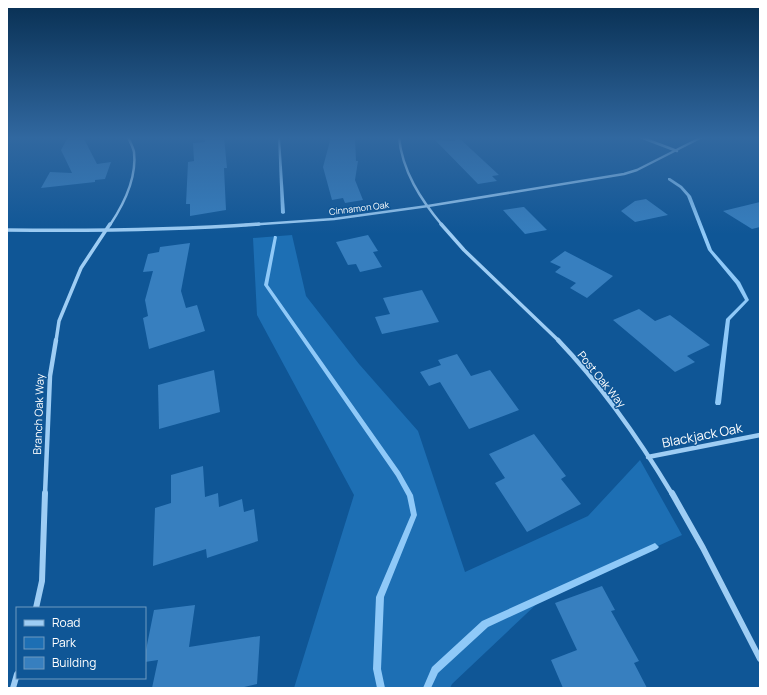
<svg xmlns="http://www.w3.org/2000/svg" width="767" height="695" font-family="Manrope,sans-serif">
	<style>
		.green { fill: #1d6fb4 }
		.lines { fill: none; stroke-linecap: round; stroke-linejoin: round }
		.stream { fill: #8fc9f8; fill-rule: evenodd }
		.building { fill: #377fbf }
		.street-far3 { stroke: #9ecdf4; stroke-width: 2.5 }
		.street-far2 { stroke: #9ecdf4; stroke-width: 3.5 }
		.street-far1 { stroke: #9ecdf4; stroke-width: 4.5 }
		.street { stroke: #9ecdf4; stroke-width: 6 }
		.labels { text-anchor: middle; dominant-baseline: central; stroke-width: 3; stroke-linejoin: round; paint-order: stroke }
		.far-street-label { font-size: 9px; fill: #fff; stroke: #0f5696 }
		.street-label { font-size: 11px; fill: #fff; stroke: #0f5696 }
		.near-street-label { font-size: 13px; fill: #fff; stroke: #0f5696 }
	</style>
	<rect width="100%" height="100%" fill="#0f5696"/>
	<path class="green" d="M292,235L306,296L359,364L418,431L465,572L588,516L640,460L682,535L542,599L452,684L450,688H294L354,495L257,315L253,238Z"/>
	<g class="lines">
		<g class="stream">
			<path d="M278,137H280L285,213L283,214L281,213Z"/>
			<path d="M668,178H670L682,186L691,196L712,250L740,282L749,300L730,320L721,403L720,405H716L715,403L726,319L745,300L736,284L708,250L687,196L680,188L668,180Z"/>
			<path d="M274,236H276L277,237L268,285L400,472L413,495L417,515L384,597L381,669L385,688H377L373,669L376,597L411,515L407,496L396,476L264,285Z"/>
			<path d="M655,543L659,547L657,549L488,627L438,673L431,688H423L432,667L482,621Z"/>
		</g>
	</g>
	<g class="building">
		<path d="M68,137H83L97,164L111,162L105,179L95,180V182L41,188L50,172L72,173L61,150Z"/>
		<path d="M204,137H224L227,168H224L226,210L190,216V204H186L188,162L194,161L193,143L205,142Z"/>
		<path d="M331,137H355L356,161H358L355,180L363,200L345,203L343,198L332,200L323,167Z"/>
		<path d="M456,137H458L499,175L492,176L497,181L478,184L435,140L455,141Z"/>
		<path d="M646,199L668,215L635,222L621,211L635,201Z"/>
		<path d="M760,202V227L752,229L723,211Z"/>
		<path d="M523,207H524L547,230L525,234L503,210Z"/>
		<path d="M368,235L378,251L373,252L382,267L360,272L356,264L348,265L336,242Z"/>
		<path d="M190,243L181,291L186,308L197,305L205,331L149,349L143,318L148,316L145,300L153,271L143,272L148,254L159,252L160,247Z"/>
		<path d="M565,251L613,276L587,298L570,288L576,283L555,272L561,267L550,262Z"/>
		<path d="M422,290L439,322L382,334L375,317L390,314L383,298Z"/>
		<path d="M639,309L655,321L670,315L710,345L687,356L695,362L675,372L613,320Z"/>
		<path d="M457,354L471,376L490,370L519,410L469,429L440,382L429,386L420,372L441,365L438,360Z"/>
		<path d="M214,370L220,412L159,429L158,385Z"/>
		<path d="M534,434L566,476L561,479L581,504L527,532L495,483L505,478L489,454Z"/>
		<path d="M203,466L205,497L218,493L219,507L242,499L244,512L254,509L258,541L207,558L206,549L153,566L155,508L171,503V475Z"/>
		<path d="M602,586L615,610L611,611L639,661L634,663L647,688H563L551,660L577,650L555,603Z"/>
		<path d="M195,605L189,647L260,636L257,684L240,688H152L158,660L145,662V655L154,610Z"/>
	</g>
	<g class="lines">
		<g class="street-far3">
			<path d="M399,137C402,171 421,200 442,225"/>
			<path d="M640,137L677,151"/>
			<path d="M110,225C124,204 137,178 134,152C133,147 130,142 128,137"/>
			<path d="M245,225L334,219L428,206L624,174L637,170L702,137"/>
		</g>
		<g class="street-far2">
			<path d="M441,224L464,250L559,341"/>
			<path d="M7,230C91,231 175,230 259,224"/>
			<path d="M56,341L59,321L81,268L110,224"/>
		</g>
		<g class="street-far1">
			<path d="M558,340C602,386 639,439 672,494"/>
			<path d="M648,457L760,435"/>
			<path d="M45,494L50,376L56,340"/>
		</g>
		<g class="street">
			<path d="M672,493L703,548L760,659"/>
			<path d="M36,608L42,581L45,493"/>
			<path d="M13,688L17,674"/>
		</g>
	</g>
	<linearGradient id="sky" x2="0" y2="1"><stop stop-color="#082f52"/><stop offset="0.59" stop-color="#3168a0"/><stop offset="1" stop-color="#3168a0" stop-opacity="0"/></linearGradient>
	<rect width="767" height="234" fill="url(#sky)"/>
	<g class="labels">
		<g class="far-street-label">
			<text transform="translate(359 208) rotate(-7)">Cinnamon Oak</text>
		</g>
		<g class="street-label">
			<text transform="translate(602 379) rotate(51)">Post Oak Way</text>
			<text transform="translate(38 414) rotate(-88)">Branch Oak Way</text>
		</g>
		<g class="near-street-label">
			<text transform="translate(702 435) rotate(-11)">Blackjack Oak</text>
		</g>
	</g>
	<rect width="767" height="695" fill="none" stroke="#ffffff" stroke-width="16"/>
	<rect x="16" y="607" width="130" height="72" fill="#0f5696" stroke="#6f9ac0"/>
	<rect x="24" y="620" width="20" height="6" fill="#9ecdf4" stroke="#6f9ac0"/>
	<text x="52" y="627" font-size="12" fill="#ffffff">Road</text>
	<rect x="24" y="637" width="20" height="12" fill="#1d6fb4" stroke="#6f9ac0"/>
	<text x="52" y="647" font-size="12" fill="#ffffff">Park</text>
	<rect x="24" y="657" width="20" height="12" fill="#377fbf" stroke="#6f9ac0"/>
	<text x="52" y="667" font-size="12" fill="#ffffff">Building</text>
</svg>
